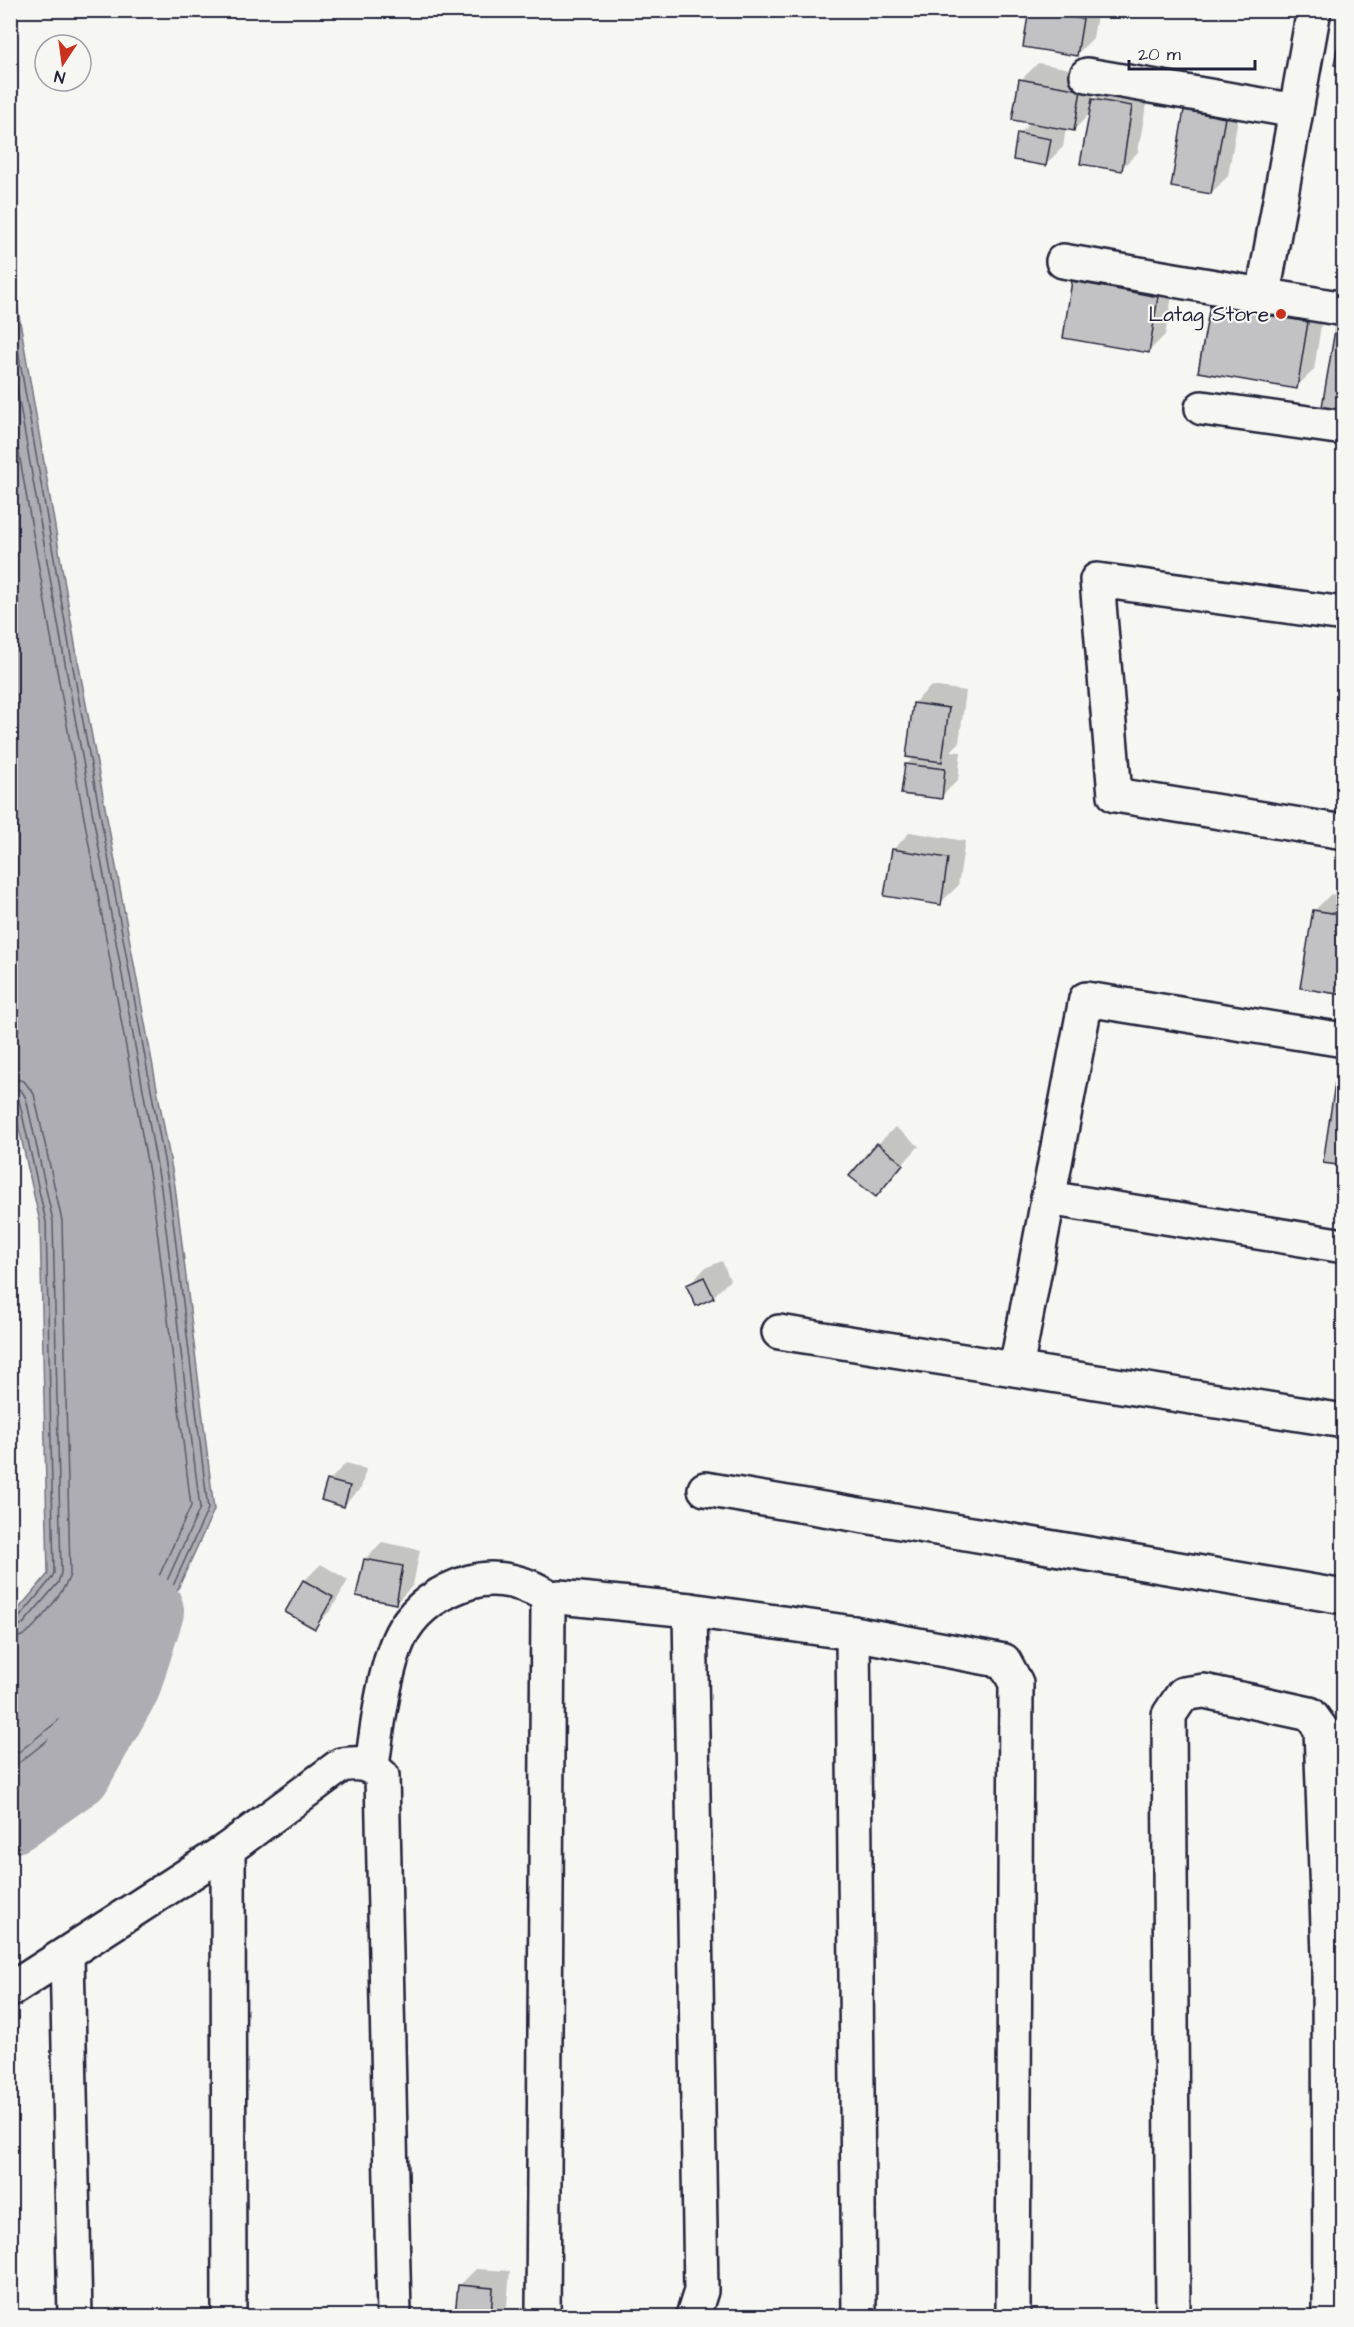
<svg xmlns="http://www.w3.org/2000/svg" width="1354" height="2327" font-family="'Architects Daughter',sans-serif">
	<style>
		.water { fill: #adadb3; stroke: #757583; stroke-width: 1.5 }
		.shadow { fill: #0003 }
		.lines { fill: none; stroke-linecap: round; stroke-linejoin: round }
		.shore { stroke: #5a5a6b; stroke-width: 1.5 }
		.river { stroke: #adadb3; stroke-width: 76 }
		.building { fill: #c2c2c4; stroke: #22223b; stroke-width: 1.5 }
		.minor-casing { stroke: #22223b; stroke-width: 38 }
		.minor { stroke: #f6f6f2; stroke-width: 33 }
		.poi-dot { fill: #c8321e; stroke: #f6f6f2; stroke-width: 2 }
		.labels { text-anchor: middle; dominant-baseline: central; stroke-width: 4.5; stroke-linejoin: round; paint-order: stroke }
		.poi-label { font-size: 21px; fill: #22223b; stroke: #f6f6f2; text-anchor: end }
	</style>
	<rect width="100%" height="100%" fill="#f6f6f2"/>
	<filter id="ink" filterUnits="userSpaceOnUse"><feTurbulence type="fractalNoise" baseFrequency=".0167" numOctaves="2"/><feDisplacementMap in="SourceGraphic" scale="12" xChannelSelector="R" yChannelSelector="G"/><feConvolveMatrix kernelMatrix="1 2 1 2 8 2 1 2 1" color-interpolation-filters="sRGB"/></filter>
	<g filter="url(#ink)">
		<path class="water" d="M11,269L76,650L175,1186L214,1510L131,1691L11,1788V1618L48,1574L40,1222L10,1088Z"/>
		<g class="shadow">
			<path d="M1031,10H1098L1093,38L1076,55Z"/>
			<path d="M1038,63L1098,74L1093,100L1111,82L1149,89L1138,152L1121,169L1091,112L1074,130L1066,128L1063,147L1046,164L1019,134L1031,122L1021,80Z"/>
			<path d="M1202,94L1241,101L1228,176L1211,193L1185,111Z"/>
			<path d="M1091,265L1175,280L1165,335L1148,352L1074,282Z"/>
			<path d="M1228,289L1324,306L1314,370L1296,387L1211,306Z"/>
			<path d="M931,686L966,691L959,743L951,751L961,752L958,780L941,797L906,765L914,757V703Z"/>
			<path d="M910,832L965,841L958,886L940,903L893,850Z"/>
			<path d="M1331,894L1344,896V993L1314,911Z"/>
			<path d="M1344,1076V1164L1337,1083Z"/>
			<path d="M895,1127L919,1146L875,1195L878,1144Z"/>
			<path d="M722,1261L730,1280L713,1297L688,1286L705,1268Z"/>
			<path d="M346,1463L366,1469L361,1488L344,1505L329,1481Z"/>
			<path d="M382,1542L420,1550L413,1585L396,1603L365,1559Z"/>
			<path d="M321,1564L348,1580L331,1610L314,1627L304,1581Z"/>
			<path d="M476,2269L510,2271L507,2306L497,2316H457L459,2286Z"/>
		</g>
		<g class="lines">
			<g class="shore">
				<path d="M10,304L70,651L169,1187L208,1509L127,1687L10,1780"/>
				<path d="M10,349L63,652L161,1188L200,1508L121,1682L10,1770"/>
				<path d="M10,402L54,654L152,1189L191,1506L113,1677L10,1759"/>
				<path d="M10,1078L24,1081L34,1094L62,1221L70,1573C69,1586 36,1627 24,1635C20,1637 16,1638 10,1638"/>
				<path d="M10,1087L21,1090L26,1098L53,1221L61,1573L58,1583L23,1624L10,1629"/>
				<path d="M10,1095L16,1096L19,1100L46,1222L54,1573L52,1578L18,1619L10,1621"/>
			</g>
			<path class="river" d="M10,1816L74,1771L123,1684L146,1611"/>
		</g>
		<g class="building">
			<path d="M1029,10L1083,19L1077,56L1023,47Z"/>
			<path d="M1339,39H1344V67L1334,65Z"/>
			<path d="M1019,79L1081,90L1074,131L1012,120Z"/>
			<path d="M1092,99L1132,106L1122,171L1080,164Z"/>
			<path d="M1184,110L1225,118L1211,194L1171,187Z"/>
			<path d="M1017,133L1051,139L1046,166L1013,160Z"/>
			<path d="M1072,281L1158,297L1149,353L1063,338Z"/>
			<path d="M1210,305L1308,322L1297,389L1198,372Z"/>
			<path d="M1337,318L1344,319V417L1321,413Z"/>
			<path d="M913,703L949,708L942,762L906,757Z"/>
			<path d="M905,764L945,769L942,799L901,794Z"/>
			<path d="M892,849L948,858L941,905L884,896Z"/>
			<path d="M1313,910L1344,915V995L1300,988Z"/>
			<path d="M1335,1083L1344,1084V1166L1323,1163Z"/>
			<path d="M877,1143L903,1164L876,1197L849,1176Z"/>
			<path d="M704,1277L714,1298L696,1306L686,1285Z"/>
			<path d="M327,1480L350,1486L344,1507L321,1500Z"/>
			<path d="M364,1559L403,1566L396,1604L356,1596Z"/>
			<path d="M303,1580L333,1597L315,1629L285,1612Z"/>
			<path d="M458,2285L493,2288L491,2316H455Z"/>
		</g>
		<g class="lines">
			<defs>
				<g id="minor">
					<path d="M1087,75L1296,111"/>
					<path d="M1063,261L1344,309"/>
					<path d="M1263,295L1314,10"/>
					<path d="M1202,408L1344,428"/>
					<path d="M1344,614L1097,580L1115,795L1344,832"/>
					<path d="M1048,1198L1344,1246"/>
					<path d="M779,1332L1344,1421"/>
					<path d="M1016,1369L1086,999L1344,1040"/>
					<path d="M705,1489L1344,1597"/>
					<path d="M690,1610L701,2291L693,2316"/>
					<path d="M853,1633L859,2316"/>
					<path d="M372,1766C377,1729 385,1660 404,1629C419,1605 444,1590 470,1582C498,1574 529,1583 552,1599"/>
					<path d="M228,1849L229,2316"/>
					<path d="M67,1955L75,2316"/>
					<path d="M10,1990L228,1849L341,1765C358,1762 369,1763 382,1776L394,2316"/>
					<path d="M543,2316L548,1605L552,1599L559,1597L690,1610L853,1633L1004,1661L1016,1683L1013,2316"/>
					<path d="M1173,2316L1169,1715L1183,1694L1204,1691L1310,1714L1321,1729L1329,1955L1330,2316"/>
				</g>
			</defs>
			<use href="#minor" class="minor-casing"/>
			<use href="#minor" class="minor"/>
		</g>
	</g>
	<circle class="poi-dot" cx="1281" cy="314" r="6"/>
	<g class="labels">
		<g class="poi-label">
			<text x="1269" y="314">Latag Store</text>
		</g>
	</g>
	<rect width="1354" height="2327" fill="none" stroke="#f6f6f2" stroke-width="36"/>
	<rect x="18" y="18" width="1318" height="2291" fill="none" stroke="#22223b" stroke-width="2" filter="url(#ink)"/>
	<g transform="translate(63 63) rotate(193)"><circle r="28" fill="#f6f6f2" stroke="#a1a1a9" stroke-width="1.5"/>
	<path d="M0-4.5L10 22L0 15L-10 22Z" fill="#c8321e"/>
	<text y="-9" font-size="16" font-weight="bold" text-anchor="middle" fill="#22223b">N</text>
	</g>
	<path d="M1129 60v9h126v-9" fill="none" stroke="#22223b" stroke-width="3"/>
	<text x="1138" y="60" font-size="18" fill="#22223b" stroke="#f6f6f2" stroke-width="4.5" paint-order="stroke">20 m</text>
</svg>
